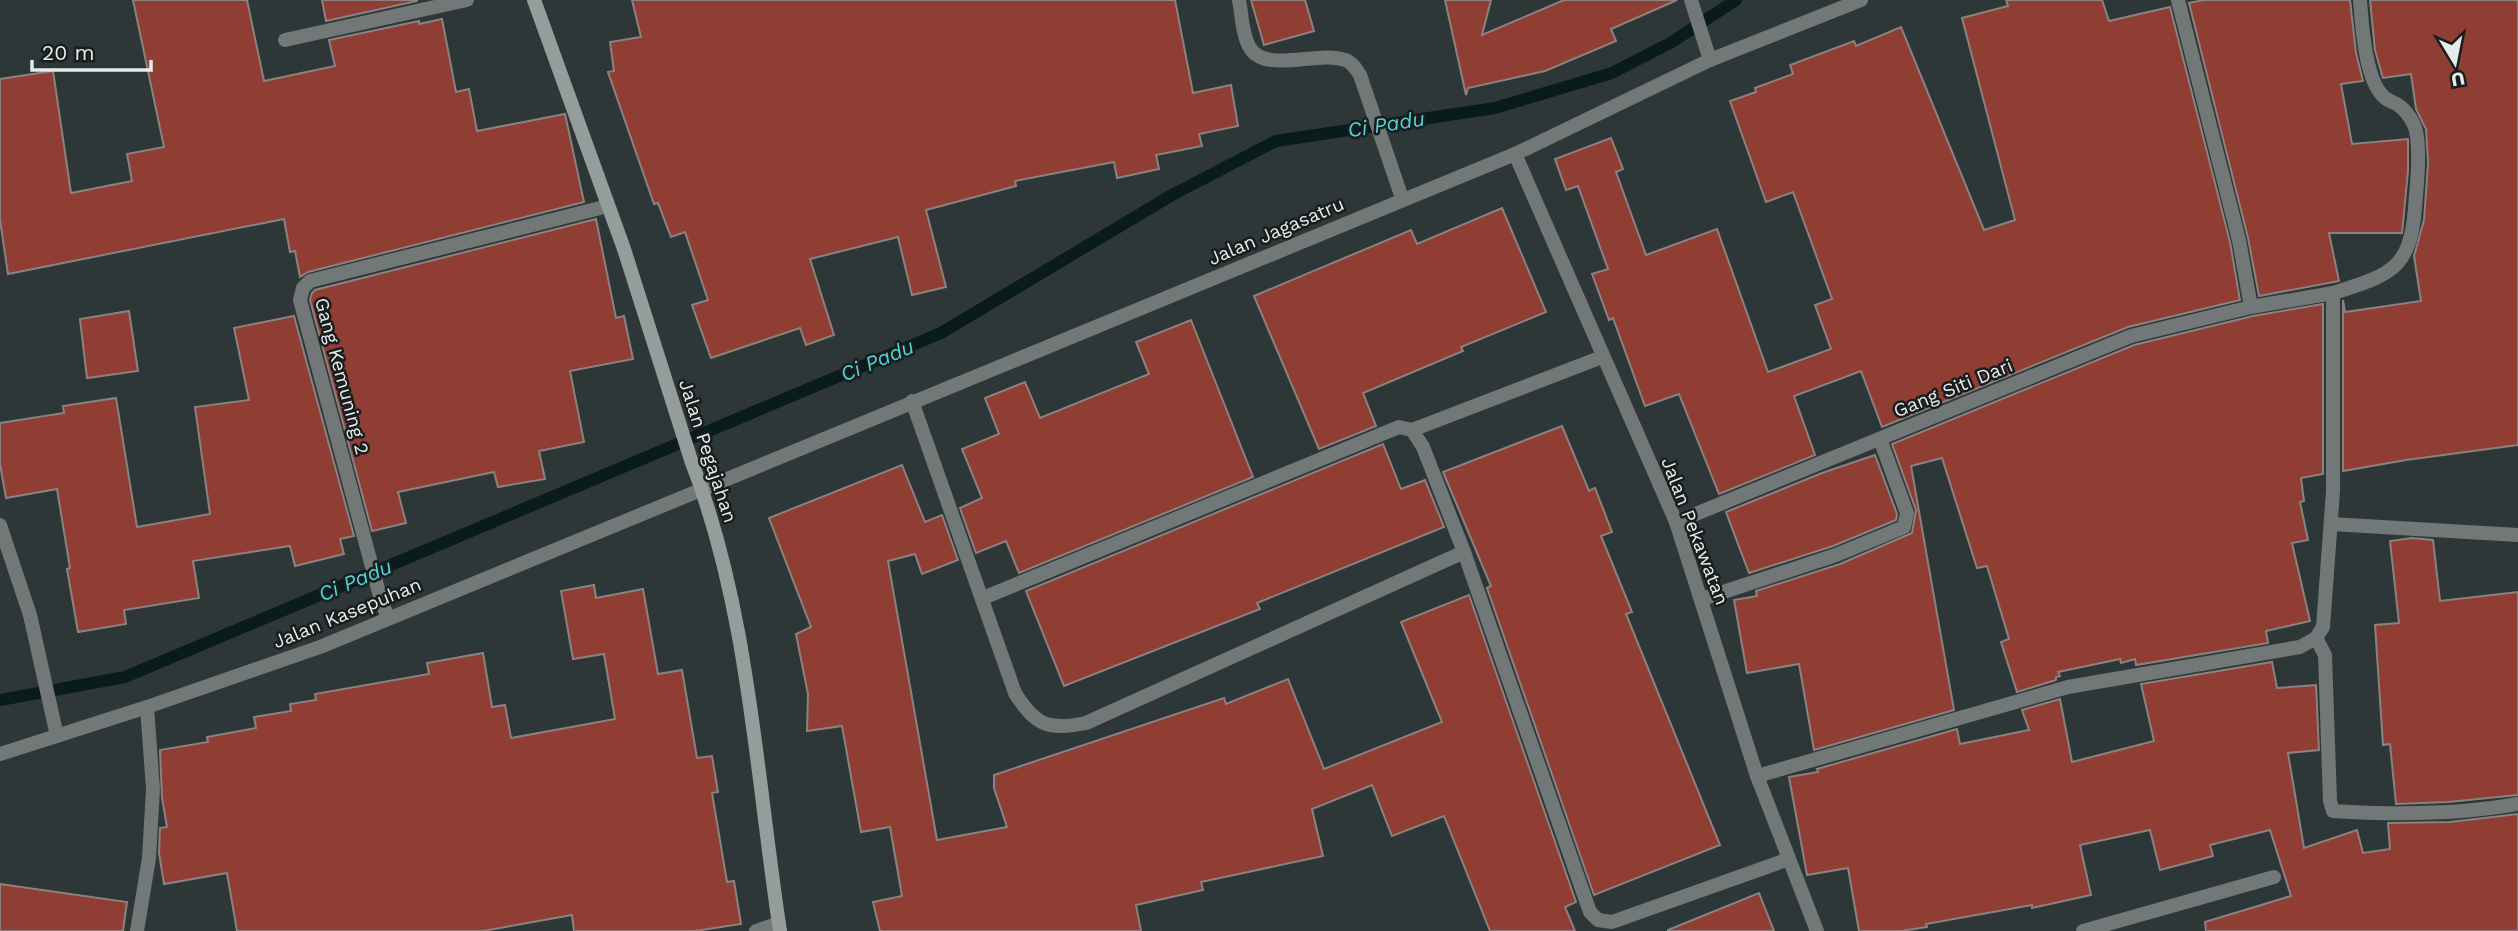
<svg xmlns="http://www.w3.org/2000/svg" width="2518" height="931" font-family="'Work Sans',sans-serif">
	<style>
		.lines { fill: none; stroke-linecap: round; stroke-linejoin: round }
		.stream { stroke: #0a1b1c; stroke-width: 12 }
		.building { fill: #903d33; stroke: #8b8180; stroke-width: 2 }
		.street { stroke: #727777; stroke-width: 14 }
		.secondary { stroke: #959c9c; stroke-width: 14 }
		.labels { text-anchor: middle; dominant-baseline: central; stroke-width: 5; stroke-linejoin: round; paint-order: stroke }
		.street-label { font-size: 19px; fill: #e6ecec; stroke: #191d1d }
		.water-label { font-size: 21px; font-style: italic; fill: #4fd6dd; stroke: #191d1d }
	</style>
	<rect width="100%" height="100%" fill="#2e3737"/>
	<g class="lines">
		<path class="stream" d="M0,700L125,677L941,333L1172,195L1276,141L1495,108L1612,73L1672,42L1736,0"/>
	</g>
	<g class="building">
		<path d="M133,0H247L264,81L335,66L329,40L419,21V24L442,19L456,92L469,89L477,131L565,114L584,202L308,272L300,277L295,251L290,252L284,219L8,274L0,220V79L53,71L71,193L132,181L127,154L164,147Z"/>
		<path d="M322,0H417V1L326,21Z"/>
		<path d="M632,0H1175L1193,93L1231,85L1238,126L1199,134L1202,146L1156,155L1159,169L1117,178L1114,162L1015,181L1016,186L926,210L946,287L912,295L898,237L810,259L834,335L806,345L800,328L711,358L692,305L708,300L685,232L671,237L658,203L654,204L608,72L614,71L610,42L641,37Z"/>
		<path d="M1251,0H1305L1314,31L1264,45Z"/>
		<path d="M1445,0H1491L1482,35L1564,0H1677L1611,29L1616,41L1545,71L1468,88L1466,95Z"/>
		<path d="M2006,0H2102L2109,21L2170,7L2230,242L2240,300L2128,327L1882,427L1861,371L1794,396L1815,455L1719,494L1679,394L1645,406L1613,318L1609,320L1592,274L1608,269L1578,186L1566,190L1555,159L1611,138L1623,169L1616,172L1646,255L1717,229L1768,372L1831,349L1815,305L1832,299L1793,192L1766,202L1730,101L1756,92L1755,88L1793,74L1790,65L1854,41L1856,46L1901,27L1984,230L2015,220L1962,18L2008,6Z"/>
		<path d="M2203,0H2350L2356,53L2363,81L2341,84L2352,144L2408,139V171L2402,233H2329L2339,281L2259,296L2248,238L2189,3Z"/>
		<path d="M2370,0H2518V445L2406,460L2343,471V300L2345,312L2421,301L2414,256L2424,220L2428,163L2426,129L2416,109L2411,74L2383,78L2382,75L2375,50Z"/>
		<path d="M1502,208L1546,312L1461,347L1463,351L1363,393L1376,426L1319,449L1254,296L1411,230L1417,244Z"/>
		<path d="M596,219L616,318L624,316L633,359L570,371L584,442L539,451L545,479L498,487L494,472L398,492L406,523L372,531L310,300L312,293L315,290Z"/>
		<path d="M2323,304V474L2301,478L2304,501L2300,502L2308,540L2292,543L2310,621L2266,631L2268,643L2136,665L2135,659L2121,663L2120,659L2058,672L2060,676L2056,677V680L2017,692L2001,642L2009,639L1987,566L1977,568L1942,458L1911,466L1954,710L1814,750L1799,664L1747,673L1734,600L1757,596L1756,591L1840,564L1912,533L1916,510L1892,444L2134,345L2253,316Z"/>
		<path d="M129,311L138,371L87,378L80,319Z"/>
		<path d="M294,316L354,536L340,539L344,554L295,566L290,546L193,561L199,598L124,610L126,624L78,632L67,569L70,568L57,489L6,498L0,464V423L64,413L63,406L116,398L137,527L210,514L195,407L249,400L234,328Z"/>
		<path d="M1191,320L1253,477L1019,573L1006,541L976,553L960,508L982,498L962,449L999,434L985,398L1025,382L1040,418L1149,374L1136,342Z"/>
		<path d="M1562,426L1589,491L1595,488L1612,532L1601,536L1632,612L1626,614L1720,845L1594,895L1487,588L1491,586L1443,472Z"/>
		<path d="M1383,444L1401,489L1425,480L1444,527L1257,603L1260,609L1064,686L1026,591Z"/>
		<path d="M1875,455L1897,514L1896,520L1833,546L1749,573L1726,512L1822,473Z"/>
		<path d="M902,465L925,522L942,515L958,560L922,574L915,554L888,561L937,840L1007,827L994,788V775L1224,698L1226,704L1288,679L1324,769L1442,722L1401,622L1469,595L1576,902L1565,907L1575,931H1490L1444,816L1392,836L1372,785L1312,809L1323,856L1201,882L1203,890L1136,905L1141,931H880L873,902L902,896L890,827L861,832L842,726L807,731L808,694L796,634L811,627L769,518Z"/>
		<path d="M2412,538L2433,540L2440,601L2518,592V795L2448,802L2396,804L2390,744L2383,745L2375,625L2399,623L2390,541Z"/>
		<path d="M594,585L596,598L643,589L658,674L682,670L697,758L712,756L718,792L712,793L727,882L734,881L741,924L695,931H574L572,915L483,931H237L227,873L164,884L159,853L160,828L167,827L162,798L160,750L208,742L207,737L256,728L254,717L291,711L290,704L316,700L315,694L429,674L427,663L483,653L492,707L505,705L511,738L615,719L604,654L573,659L561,591Z"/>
		<path d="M2272,662L2277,688L2316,685L2319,750L2288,753L2304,848L2357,830L2363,853L2390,849L2388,823L2450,822L2518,814V931H2206L2205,922L2291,896L2270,830L2210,845L2213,856L2160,870L2150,830L2080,845L2091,895L2032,908V905L1926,924L1927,927L1901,931H1859L1848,868L1807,875L1789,777L1818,772L1817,769L1957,729L1960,744L2029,730L2022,710L2060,699L2072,762L2154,741L2141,684Z"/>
		<path d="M0,884L127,902L123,931H0Z"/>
		<path d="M1759,893L1774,931H1668V930Z"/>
	</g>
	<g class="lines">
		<g class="street">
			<path d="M1239,0C1242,15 1242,35 1250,48C1266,74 1319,50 1345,60C1352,62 1356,69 1360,75L1402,198"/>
			<path d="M1691,0L1710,60"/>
			<path d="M2178,0L2239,240L2251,307"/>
			<path d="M285,40L467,0"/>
			<path d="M1515,154L1676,522L1757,776L1817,931"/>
			<path d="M912,401L1015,693C1035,725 1048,731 1086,723L1464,552"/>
			<path d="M1412,430L1423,447L1464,552L1590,912L1598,920L1612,922L1789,859"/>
			<path d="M1676,522L2131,336L2251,307L2333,293"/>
			<path d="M2331,524L2518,535"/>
			<path d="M0,525L30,615L57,736"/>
			<path d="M983,598L1399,427L1412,430L1602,357"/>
			<path d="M1702,599L1836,555L1904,527L1907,513L1880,439"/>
			<path d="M388,618L381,600L300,300L303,288L310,281L608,206"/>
			<path d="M2316,638L2325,655L2330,801L2333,811C2395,815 2457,815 2518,804"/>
			<path d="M0,754L147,707L320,647L1515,154L1710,60L1861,0"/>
			<path d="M1757,776L2068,687L2300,647L2316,638L2323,627L2333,491V293C2398,273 2412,266 2416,195C2418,175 2420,151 2416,131C2414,122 2406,110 2398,105C2394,102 2388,101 2384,97C2365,80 2362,25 2360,0"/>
			<path d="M137,931L149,858L153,789L147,707"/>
			<path d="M756,931L779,923"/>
			<path d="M2083,931L2274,877"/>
		</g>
		<path class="secondary" d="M534,0L624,249L691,460C749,610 756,774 780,931"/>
	</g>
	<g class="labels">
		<g class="street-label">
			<text transform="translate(1276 231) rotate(-23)">Jalan Jagasatru</text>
			<text transform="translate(342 376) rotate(75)">Gang Kemuning 2</text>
			<text transform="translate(1953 388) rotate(-22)">Gang Siti Dari</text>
			<text transform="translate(708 451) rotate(72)">Jalan Pegajahan</text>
			<text transform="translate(1695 531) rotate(69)">Jalan Pekawatan</text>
			<text transform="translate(347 613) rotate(-22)">Jalan Kasepuhan</text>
		</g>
		<g class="water-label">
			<text transform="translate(1386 124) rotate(-9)">Ci Padu</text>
			<text transform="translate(877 360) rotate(-23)">Ci Padu</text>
			<text transform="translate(355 580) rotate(-23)">Ci Padu</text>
		</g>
	</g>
	<g transform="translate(2455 63) rotate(170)" stroke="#191d1d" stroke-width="5" paint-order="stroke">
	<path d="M0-5L12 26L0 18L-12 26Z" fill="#e6ecec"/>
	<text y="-10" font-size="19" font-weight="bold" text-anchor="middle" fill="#e6ecec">U</text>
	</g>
	<path d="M32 60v10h119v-10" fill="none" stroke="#e6ecec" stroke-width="3.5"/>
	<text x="42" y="60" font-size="21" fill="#e6ecec" stroke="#191d1d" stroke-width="5" paint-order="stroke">20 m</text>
</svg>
